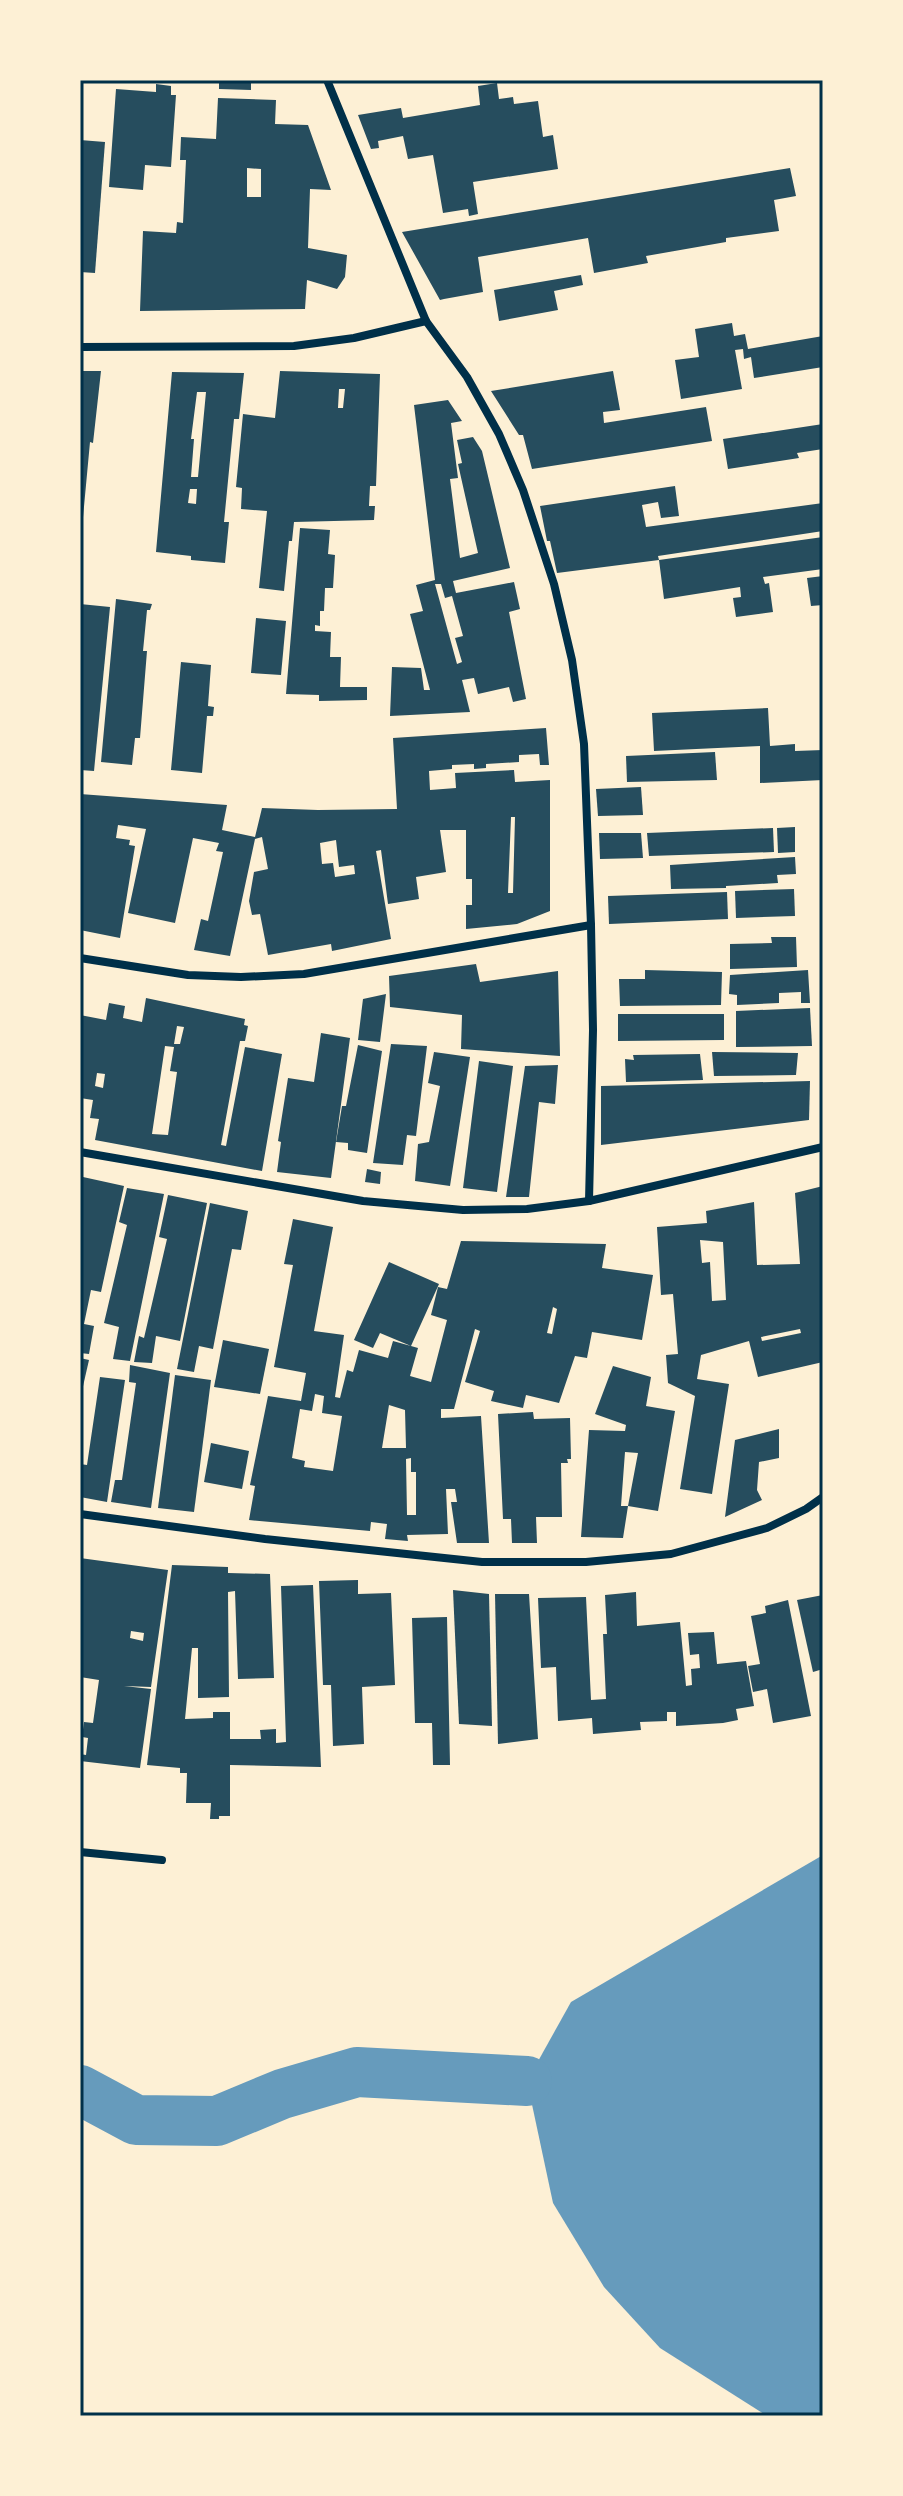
<svg xmlns="http://www.w3.org/2000/svg" width="903" height="2496" font-family="'Noto Sans',sans-serif">
	<style>
		.water { fill: #669bbc }
		.lines { fill: none; stroke-linecap: round; stroke-linejoin: round }
		.canal { stroke: #669bbc; stroke-width: 50 }
		.building { fill: #264d5e; fill-rule: evenodd }
		.minor { stroke: #003049; stroke-width: 8 }
		.neatline { fill: none; stroke: #003049; stroke-width: 3 }
	</style>
	<rect width="100%" height="100%" fill="#fdf0d5"/>
	<path class="water" d="M823,1855V2416H767L660,2348L604,2287L553,2203L527,2081L571,2002Z"/>
	<g class="lines">
		<path class="canal" d="M80,2090L136,2120L217,2121L282,2094L357,2072L527,2081"/>
	</g>
	<g class="building">
		<path d="M219,80H251V90L219,89Z"/>
		<path d="M497,83L499,99L513,97L514,104L538,101L543,137L553,135L558,169L473,182L478,214L469,216L468,209L443,213L433,155L408,159L403,136L378,141L379,148L371,149L358,115L401,108L403,118L480,105L478,86Z"/>
		<path d="M156,84L171,86V95H176L171,167L145,165L143,190L109,187L116,89L156,92Z"/>
		<path d="M218,98L276,100L275,124L308,125L331,190L310,189L308,248L347,255L345,277L337,289L307,280L305,309L140,311L143,231L176,233L177,222L183,223L186,160H180L181,137L216,139ZM247,168L261,169V197H247Z"/>
		<path d="M80,140L105,142L95,273L80,272Z"/>
		<path d="M790,168L796,196L774,200L779,231L726,238V242L646,256L648,263L594,273L588,238L478,257L483,292L444,299L440,300L402,232Z"/>
		<path d="M581,275L583,285L554,291L558,310L499,321L494,290Z"/>
		<path d="M732,323L734,336L745,334L748,349L823,336V367L754,378L751,357L744,359L743,349L735,350L742,389L681,399L675,360L699,357L695,329Z"/>
		<path d="M80,371H101L93,443L90,442L82,528H80Z"/>
		<path d="M280,371L380,374L376,486H370L369,506H375L374,520L294,522L292,541H289L284,591L259,588L267,511L241,509L242,488L236,487L243,414L275,418ZM339,389H345L343,408H338Z"/>
		<path d="M613,371L620,410L603,412L604,423L706,407L712,441L532,469L523,435H519L491,391Z"/>
		<path d="M172,372L244,373L239,419H234L224,522H229L225,563L191,560V556L156,552ZM197,392H206L198,477H191L194,439H191ZM190,489H197L196,504L188,503Z"/>
		<path d="M448,400L462,421L451,423L458,478L450,479L460,558L478,553L458,464L462,463L457,440L473,437L482,451L510,568L453,581L456,593L514,582L520,609L509,612L526,699L513,702L509,687L478,694L474,678L462,680L470,712L390,716L392,667L421,668L424,690H430L410,614L423,611L416,585L435,580L414,405ZM435,584H441L445,598L452,596L463,636L455,638L462,662L457,664Z"/>
		<path d="M823,424V449L797,453L799,458L728,469L723,439Z"/>
		<path d="M675,486L679,516L661,518L658,502L642,505L646,527L823,503V531L658,556L659,560L557,573L550,541H547L540,506Z"/>
		<path d="M300,528L330,530L328,554L335,555L333,588H325L324,611H320V626L315,625V631L331,632L330,657H341L340,687H367V700L319,701V695L286,694Z"/>
		<path d="M823,537V569L763,577L765,584L769,583L773,612L736,617L733,598L741,597L740,587L664,599L659,560Z"/>
		<path d="M823,576V605L811,606L807,578Z"/>
		<path d="M116,599L152,604L150,610H147L143,651H147L140,738H135L132,765L101,762Z"/>
		<path d="M80,604L110,607L94,771L80,770Z"/>
		<path d="M256,618L286,621L281,675L251,673Z"/>
		<path d="M181,662L211,665L208,706L214,707L213,716H207L202,773L171,770Z"/>
		<path d="M768,708L770,746L795,744V751L823,750V780L760,783V746L654,751L652,713Z"/>
		<path d="M546,728L549,765H540L539,754L519,755V762L486,764V768L474,769V764L452,765V769L429,771L430,790L456,788L455,773L514,770L515,782L550,780V911L517,924L466,929V905H472V879H466V830H440L446,872L416,877L419,899L388,904L381,850L376,851L391,939L332,951L331,944L268,955L260,914L252,915L249,901L254,872L268,869L262,837L255,839L230,956L194,950L201,919L208,921L223,852L216,851L219,843L193,838L175,923L128,913L146,829L118,825L116,838L130,840L129,845L135,846L120,938L80,930V794L227,805L222,830L255,837L262,808L318,810L397,809L393,738ZM511,817H515L513,893H508ZM336,840L339,867L354,865L355,874L335,877L333,863L322,864L320,843Z"/>
		<path d="M715,752L717,780L627,782L626,756Z"/>
		<path d="M641,787L643,815L598,816L596,789Z"/>
		<path d="M795,827V852L778,853L777,828Z"/>
		<path d="M773,828L774,852L649,856L647,833Z"/>
		<path d="M599,833H641L643,858L600,859Z"/>
		<path d="M795,857L796,874L777,875L778,883L726,886V888L671,889L670,865Z"/>
		<path d="M794,889L795,916L736,918L735,891Z"/>
		<path d="M727,892L728,919L609,924L608,896Z"/>
		<path d="M771,937H796L797,967L730,969V944L772,943Z"/>
		<path d="M476,964L480,982L558,971L560,1056L461,1049L462,1015L390,1007L389,976Z"/>
		<path d="M645,970L722,972L721,1005L620,1006L619,979H645Z"/>
		<path d="M808,970L810,1003H801V992L779,993V1003L737,1005V995L729,994L730,975Z"/>
		<path d="M386,994L380,1042L358,1040L363,999Z"/>
		<path d="M146,998L245,1019L244,1025L248,1026L245,1041H240L221,1145L226,1146L245,1047L282,1054L262,1171L95,1140L99,1119L90,1118L93,1100L80,1098V1015L106,1020L109,1003L125,1006L123,1018L142,1022ZM177,1026L184,1027L180,1044H174ZM165,1046L174,1047L170,1071L177,1072L168,1135L152,1134ZM97,1073L105,1074L103,1088L95,1086Z"/>
		<path d="M810,1008L812,1046L736,1047V1011Z"/>
		<path d="M618,1014H724V1040L618,1041Z"/>
		<path d="M321,1033L350,1038L331,1178L277,1172L281,1142L278,1141L288,1078L314,1082Z"/>
		<path d="M391,1044L427,1046L416,1136L407,1135L403,1165L373,1163Z"/>
		<path d="M358,1045L382,1051L367,1153L348,1150V1143L336,1142L342,1106H346Z"/>
		<path d="M434,1052L470,1057L450,1186L415,1181L418,1144L429,1142L440,1086L428,1083Z"/>
		<path d="M712,1052L798,1053L796,1075L714,1076Z"/>
		<path d="M700,1054L703,1080L626,1082L625,1059L634,1060L633,1055Z"/>
		<path d="M479,1061L513,1066L497,1192L463,1188Z"/>
		<path d="M558,1065L555,1104L539,1102L529,1197H506L525,1066Z"/>
		<path d="M810,1081L809,1120L601,1145V1086Z"/>
		<path d="M367,1169L381,1172L380,1184L365,1182Z"/>
		<path d="M83,1177L124,1186L101,1292L91,1290L84,1324L94,1326L89,1354L80,1353V1193Z"/>
		<path d="M823,1186V1362L758,1377L749,1341L701,1355L697,1379L729,1384L712,1494L680,1489L695,1396L668,1383L666,1355L678,1354L673,1294L661,1295L657,1227L707,1223L706,1211L754,1202L757,1265L800,1264L795,1193ZM700,1240L723,1242L726,1300L712,1301L710,1262L702,1263ZM800,1329L801,1333L762,1341L761,1337Z"/>
		<path d="M127,1188L164,1194L130,1361L113,1359L119,1327L104,1323L127,1225L119,1222Z"/>
		<path d="M168,1195L207,1203L180,1341L156,1336L152,1363L134,1362L139,1336L144,1338L167,1239L159,1237Z"/>
		<path d="M210,1203L248,1211L241,1250L232,1249L213,1349L199,1346L194,1372L177,1369Z"/>
		<path d="M293,1219L333,1227L314,1331L344,1335L335,1397L340,1398L347,1370L353,1372L359,1350L388,1358L393,1341L411,1346L380,1333L373,1348L354,1340L389,1262L439,1284L411,1346L418,1348L410,1376L431,1382L447,1320L431,1315L438,1287L447,1289L461,1241L606,1244L602,1268L653,1275L642,1340L592,1332L587,1358L575,1356L559,1403L526,1395L523,1408L491,1401L494,1391L465,1382L480,1331L475,1329L454,1409H441V1418L481,1416L489,1543H457L451,1502H457L455,1489H446L448,1534L407,1535L408,1541L385,1539L387,1524L371,1522L370,1531L249,1520L255,1486L250,1485L268,1396L301,1401L306,1373L274,1367L293,1265L284,1264ZM553,1307L557,1309L552,1334L547,1333ZM315,1394L324,1396L322,1413L342,1416L333,1471L304,1467L305,1461L292,1458L300,1409L312,1411ZM389,1405L405,1410L406,1448H382ZM411,1458V1472H416V1515H407L406,1459Z"/>
		<path d="M223,1340L269,1349L260,1394L214,1387Z"/>
		<path d="M80,1358L89,1360L81,1395L80,1394Z"/>
		<path d="M130,1365L170,1373L151,1508L111,1502L115,1480H122L136,1383L129,1382Z"/>
		<path d="M613,1366L651,1377L646,1406L675,1411L658,1511L628,1506L638,1453L625,1452L621,1506H628L623,1538L581,1537L589,1430L625,1431L626,1425L595,1414Z"/>
		<path d="M175,1375L211,1380L194,1512L158,1508Z"/>
		<path d="M100,1377L125,1380L107,1502L80,1497V1464L87,1465Z"/>
		<path d="M533,1412L534,1419L570,1418L571,1459H567L568,1463H561L562,1517H536L537,1543H512L511,1519H503L498,1414Z"/>
		<path d="M779,1429V1458L759,1462L757,1490L762,1500L725,1517L735,1440Z"/>
		<path d="M211,1443L249,1451L242,1489L204,1482Z"/>
		<path d="M80,1558L168,1570L151,1687L124,1686L151,1689L140,1768L80,1761V1754L86,1755L88,1738L82,1737L84,1722L93,1723L99,1680L80,1677ZM131,1631L144,1633L143,1641L130,1638Z"/>
		<path d="M172,1565L228,1567V1573L270,1574L274,1678L238,1679L235,1591L228,1592L229,1697L198,1698V1648H192L185,1719L213,1718V1712H230V1739H261L260,1730L276,1729V1743L286,1742L281,1586L313,1585L321,1767L230,1765V1816H219V1819H210L211,1803H186L187,1773H180V1768L147,1765Z"/>
		<path d="M358,1580V1594L391,1593L395,1685L362,1687L364,1744L333,1746L331,1685H323L319,1581Z"/>
		<path d="M453,1590L489,1594L492,1726L459,1724Z"/>
		<path d="M636,1592L637,1626L680,1622L686,1686L692,1685L691,1669L700,1668L699,1654L690,1655L688,1633L714,1632L717,1664L746,1661L754,1706L736,1709L738,1720L723,1723L676,1726V1712H667V1721L640,1722L641,1730L593,1734L592,1718L558,1721L556,1667L541,1668L538,1598L586,1597L591,1700L606,1699L603,1634H607L605,1595Z"/>
		<path d="M495,1594H529L538,1739L498,1744Z"/>
		<path d="M823,1595V1669L813,1672L797,1600Z"/>
		<path d="M788,1600L811,1716L773,1723L767,1689L753,1692L748,1666L760,1664L751,1616L766,1613L765,1606Z"/>
		<path d="M447,1617L450,1765H433L432,1723H415L412,1618Z"/>
	</g>
	<g class="lines">
		<g class="minor">
			<path d="M327,80L426,321L467,377L499,434L523,490L554,584L572,660L584,744L591,925L593,1030L589,1201"/>
			<path d="M80,347L294,346L354,338L426,321"/>
			<path d="M80,958L188,975L241,977L304,974L591,925"/>
			<path d="M80,1152L363,1201L463,1210L527,1209L589,1201L823,1147"/>
			<path d="M80,1514L265,1539L482,1562H586L671,1554L767,1528L806,1509L823,1497"/>
			<path d="M80,1852L162,1860"/>
		</g>
	</g>
	<rect width="903" height="2496" fill="none" stroke="#fdf0d5" stroke-width="164"/>
	<rect x="82" y="82" width="739" height="2332" class="neatline"/>
</svg>
